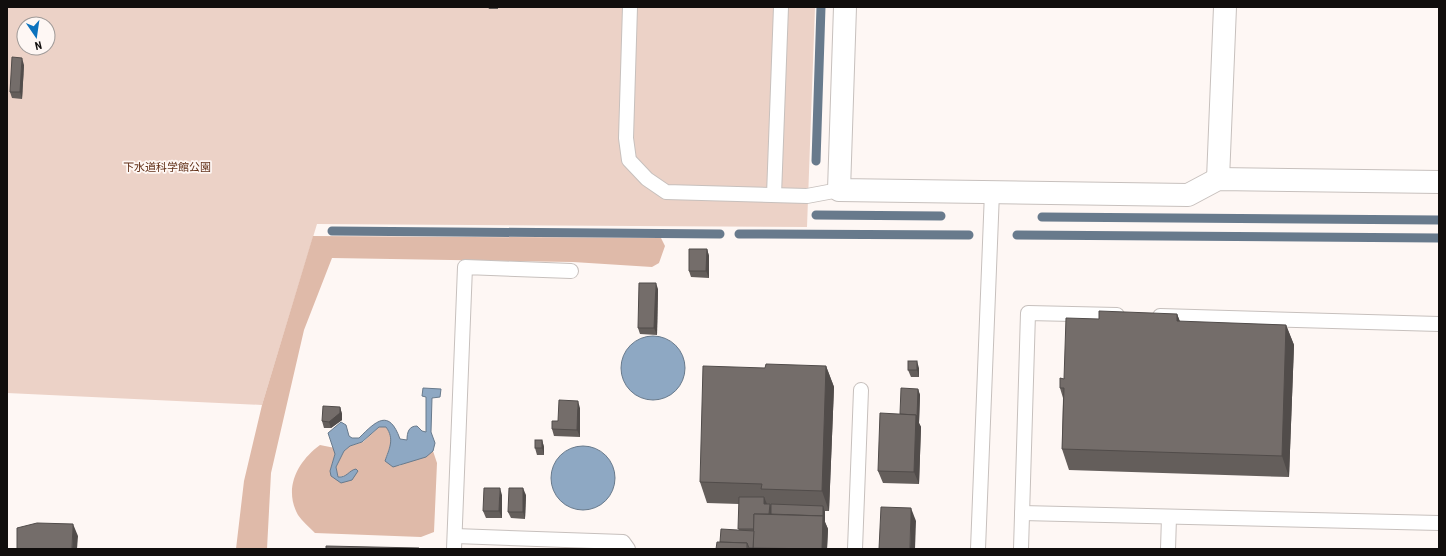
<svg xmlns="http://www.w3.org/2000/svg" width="1446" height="556" font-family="'Roboto Condensed','Noto Sans JP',sans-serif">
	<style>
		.green { fill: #ecd2c7; fill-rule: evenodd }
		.forest { fill: #dfbaa9 }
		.water { fill: #8ea8c3; stroke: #687a8c }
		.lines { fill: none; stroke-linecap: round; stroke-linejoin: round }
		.stream { stroke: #687a8c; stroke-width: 9 }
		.service-casing { stroke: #c7c0bd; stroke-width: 16 }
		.minor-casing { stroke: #c7c0bd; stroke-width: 24 }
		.service { stroke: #fff; stroke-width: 14 }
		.minor { stroke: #fff; stroke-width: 22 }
		.wall { fill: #645e5b }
		.shaded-wall { fill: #514c4a }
		.building { fill: #746d6a; stroke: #514c4a }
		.labels { text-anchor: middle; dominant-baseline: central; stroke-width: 3.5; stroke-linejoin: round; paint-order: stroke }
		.park-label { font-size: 11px; fill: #623119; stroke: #fef7f4 }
	</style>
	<rect width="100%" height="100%" fill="#fef7f4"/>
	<path class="green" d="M7,7H815L807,227L317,224L262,405L7,393ZM24,24H48V48H24Z"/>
	<g class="forest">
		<path d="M313,236L661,238L665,246L659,263L652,267L573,262L332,258L304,330L271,473L267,549H236L244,481L262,405Z"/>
		<path d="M379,427H386C395,439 389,448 385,461L399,466C410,459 423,459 433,451L437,463L434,532L421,537L315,533C309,527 302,521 298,515C283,488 298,461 320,445L335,448V454L330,471L341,483L353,469L348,475L338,477L336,467L344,451L350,446L363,442Z"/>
	</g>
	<g class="water">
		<circle cx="653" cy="368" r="32"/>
		<path d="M423,388L441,389L440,397L432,398L431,432L435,443L433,451L426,457L393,467L385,461C389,449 395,439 386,427H379L362,442L350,446L344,451L336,467L338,477C347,478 349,470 356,469L358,471L352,480L341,483L331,476L330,471L335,454L328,433L341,422L346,425L349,436L352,438H359C376,421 389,408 400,439L407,440C407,432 409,426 417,426L422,431L426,432V397L422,396Z"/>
		<circle cx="583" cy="478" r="32"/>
	</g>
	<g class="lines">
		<g class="stream">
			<path d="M816,161L821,7"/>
			<path d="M816,215L941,216"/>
			<path d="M1042,217L1439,220"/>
			<path d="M332,231L720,234"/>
			<path d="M739,234L969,235"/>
			<path d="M1017,235L1439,238"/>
		</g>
		<defs>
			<g id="service">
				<path d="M630,7L626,138L629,160L647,179L666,192L807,196L839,190"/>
				<path d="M774,195L781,7"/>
				<path d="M1160,316L1439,324"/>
				<path d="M1022,513L1439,523"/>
				<path d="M455,536L623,542L628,549"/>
				<path d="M454,549L465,267L571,271"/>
				<path d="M855,549L861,390"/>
				<path d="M978,549L992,192"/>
				<path d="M1021,549L1028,313L1117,315"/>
				<path d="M1168,549L1169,517"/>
			</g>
			<g id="minor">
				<path d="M845,7L839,190L1188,195L1218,179L1439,182"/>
				<path d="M1218,179L1225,7"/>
			</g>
		</defs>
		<use href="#service" class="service-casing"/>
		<use href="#minor" class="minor-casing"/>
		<use href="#service" class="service"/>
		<use href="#minor" class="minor"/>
	</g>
	<g class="wall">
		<path d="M488,7H498V9H489Z"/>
		<path d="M24,65L22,99L12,98L10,92Z"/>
		<path d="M707,249L709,256V278L691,277L689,271Z"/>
		<path d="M658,289L657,335L640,334L638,328Z"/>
		<path d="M1177,314L1180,322L1286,325L1294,345L1289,477L1069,470L1062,449L1063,398L1060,388L1064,379L1099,319Z"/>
		<path d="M826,366L834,387L829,511H825V522L828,529L827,549H716L720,542L739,530V504L707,503L700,482L765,368Z"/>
		<path d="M919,368V377H911L908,370Z"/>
		<path d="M918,389L920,395L919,423L921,427L919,484L883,483L878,471L900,414Z"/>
		<path d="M340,407L342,414V420L331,428H324L322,421Z"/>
		<path d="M580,408V437L554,436L552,429L558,421Z"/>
		<path d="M542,440L544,447V455H537L535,448Z"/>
		<path d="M502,495V518H486L483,511Z"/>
		<path d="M526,495L525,519L511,518L508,512Z"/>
	</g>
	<g class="shaded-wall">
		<path d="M22,58L24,65L22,99L20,92Z"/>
		<path d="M707,249L709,256V278L706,271Z"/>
		<path d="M656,283L658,289L657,335L654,328Z"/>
		<path d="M1177,314L1185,334L1177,321Z"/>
		<path d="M1286,325L1294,345L1289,477L1282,456Z"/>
		<path d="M917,361L919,368V377L917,370Z"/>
		<path d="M826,366L834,387L829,511L822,491Z"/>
		<path d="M918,389L920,395L919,423L921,427L919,484L914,472L916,415Z"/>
		<path d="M578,401L580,408V437L577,430Z"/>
		<path d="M340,407L342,414V420L331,428L329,422Z"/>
		<path d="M542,440L544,447V455L542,448Z"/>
		<path d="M500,488L502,495V518L499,511Z"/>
		<path d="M523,488L526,495L525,519L523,512Z"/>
		<path d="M764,497L767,504V511L764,504Z"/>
		<path d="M770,504L772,511L769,519Z"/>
		<path d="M823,506L825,512V522L828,529L827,549H822Z"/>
		<path d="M911,508L916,521L915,549H910Z"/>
		<path d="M73,524L78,536L77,549H72Z"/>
	</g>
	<g class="building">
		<path d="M12,57L22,58L20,92H10Z"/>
		<path d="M689,249H707L706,271H689Z"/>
		<path d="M639,283H656L654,328H638Z"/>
		<path d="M1099,311L1177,314V321L1286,325L1282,456L1062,449L1064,388H1060V378L1064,379L1066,318L1099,319Z"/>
		<rect x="908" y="361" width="9" height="9"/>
		<path d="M766,364L826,366L822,491L761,489L762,484L700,482L703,366L765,368Z"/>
		<path d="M901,388L918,389L917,417L916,415L900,414Z"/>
		<path d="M559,400L578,401L577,430L552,429V421H558Z"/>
		<path d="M323,406L340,407V413L329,422L322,421Z"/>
		<path d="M880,413L916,415L914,472L878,471Z"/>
		<rect x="535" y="440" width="7" height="8"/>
		<path d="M484,488H500L499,511H483Z"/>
		<path d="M509,488H523V512H508Z"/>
		<path d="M739,497H764V504H770L769,514H754V529H738Z"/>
		<path d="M771,504L823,506V516L771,514Z"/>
		<path d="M881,507L911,508L910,549H879Z"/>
		<path d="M754,514L823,516L822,549L753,548Z"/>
		<path d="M37,523L73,524L72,549H17V528Z"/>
		<path d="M721,529L754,531L753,548H749L747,543L720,542Z"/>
		<path d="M717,542L747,543V549H716Z"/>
		<path d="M326,546L419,548V549H326Z"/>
	</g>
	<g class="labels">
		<g class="park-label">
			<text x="167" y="167">下水道科学館公園</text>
		</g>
	</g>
	<rect width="1446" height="556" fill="none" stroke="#110e0d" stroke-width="16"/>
	<g transform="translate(36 36) rotate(167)"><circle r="19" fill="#fef7f4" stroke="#9f9a98"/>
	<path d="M0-3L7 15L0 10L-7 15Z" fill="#0c72bd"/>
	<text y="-6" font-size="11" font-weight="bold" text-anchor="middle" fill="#110e0d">N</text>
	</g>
</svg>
